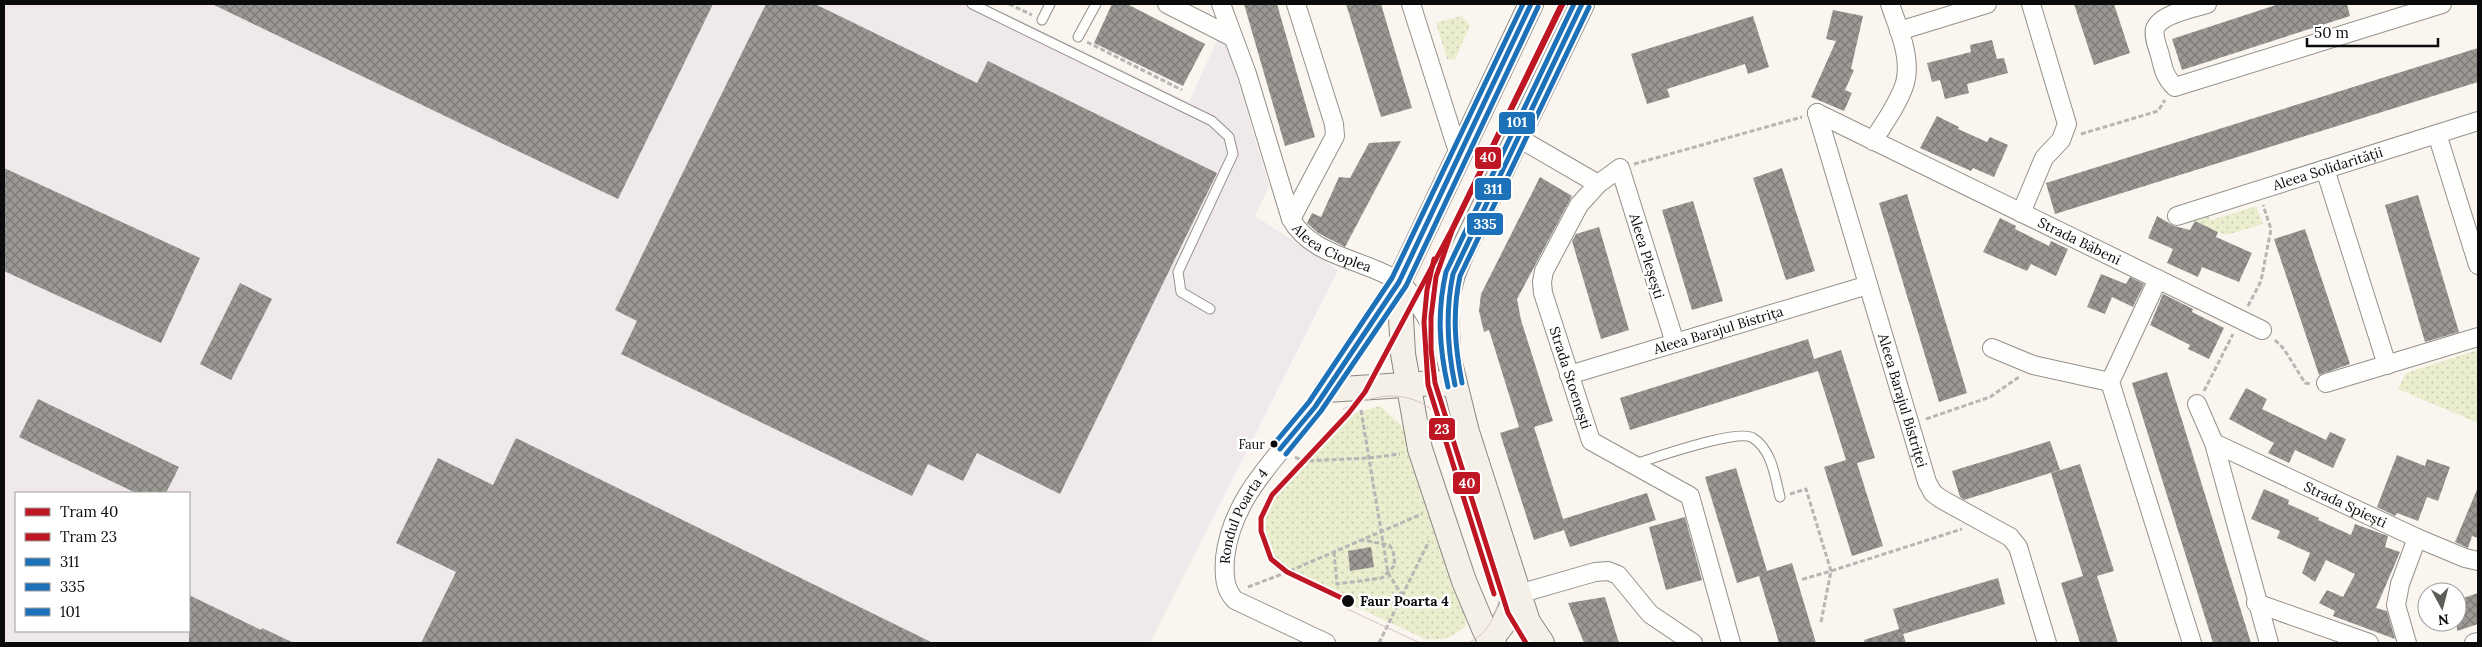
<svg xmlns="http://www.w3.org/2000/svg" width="2482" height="647" font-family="Lora,serif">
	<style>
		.industrial { fill: #f0e9ec; fill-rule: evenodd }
		.park { fill: url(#park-dots) }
		.building { fill: url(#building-cross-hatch) }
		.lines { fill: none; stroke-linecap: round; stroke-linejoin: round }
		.service-casing { stroke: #93908d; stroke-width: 11 }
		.minor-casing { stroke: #93908d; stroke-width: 20 }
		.secondary-casing { stroke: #898784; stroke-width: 26 }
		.path { stroke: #b7b6b5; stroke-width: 3; stroke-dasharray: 5 2.5; stroke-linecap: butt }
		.service { stroke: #fefefc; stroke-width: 9 }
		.minor { stroke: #fefefc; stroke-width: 18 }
		.secondary { stroke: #f4f0e8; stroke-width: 24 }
		.tram { stroke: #d7c3c8; stroke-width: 1 }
		.bus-1-casing { stroke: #fff; stroke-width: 9 }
		.bus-2-casing { stroke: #fff; stroke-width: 9 }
		.bus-3-casing { stroke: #fff; stroke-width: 9 }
		.bus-1 { stroke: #1d71b8; stroke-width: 5 }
		.bus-2 { stroke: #1d71b8; stroke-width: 5 }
		.bus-3 { stroke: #1d71b8; stroke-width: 5 }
		.tram-1-casing { stroke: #fff; stroke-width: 9 }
		.tram-2-casing { stroke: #fff; stroke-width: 9 }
		.tram-1 { stroke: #be1622; stroke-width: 5 }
		.tram-2 { stroke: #be1622; stroke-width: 5 }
		.bus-dot { fill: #0b0b0b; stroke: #fff; stroke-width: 2 }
		.labels { text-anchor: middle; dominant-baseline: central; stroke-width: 5; stroke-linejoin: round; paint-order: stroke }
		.bus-label { font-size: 13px; fill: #0b0b0b; stroke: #fff; text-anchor: end }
		.street-label { font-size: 14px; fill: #0b0b0b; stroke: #fff }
		.stop-label { font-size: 14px; font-weight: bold; fill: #0b0b0b; stroke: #fff; text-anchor: start }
		.line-badge { stroke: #fff; stroke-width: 2 }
		.badge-label { font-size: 14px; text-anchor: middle; font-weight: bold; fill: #fff }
	</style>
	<defs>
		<pattern id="park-dots" width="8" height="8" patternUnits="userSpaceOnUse" patternTransform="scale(1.25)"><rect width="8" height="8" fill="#eaeece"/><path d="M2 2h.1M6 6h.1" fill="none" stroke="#c7cbb0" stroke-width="1.8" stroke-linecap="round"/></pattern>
		<pattern id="building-cross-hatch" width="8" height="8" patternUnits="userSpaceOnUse" patternTransform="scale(1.25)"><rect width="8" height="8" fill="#9c9894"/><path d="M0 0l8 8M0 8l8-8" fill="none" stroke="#7d7a77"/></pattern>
	</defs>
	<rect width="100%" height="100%" fill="#faf5ee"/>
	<path class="industrial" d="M4,4H986L1189,102L1217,40L1227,45L1269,186L1255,216L1338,270L1150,643H4ZM16,493H189V631H16Z"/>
	<g class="park">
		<path d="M1461,16L1470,25L1455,60L1447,59L1436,23Z"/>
		<path d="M2256,206L2263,224L2226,235L2194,221L2209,215L2211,220Z"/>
		<path d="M2478,350V423L2398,389L2406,373Z"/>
		<path d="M1380,406L1403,427L1433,526L1467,617L1466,626C1451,639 1444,640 1425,639L1273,568C1260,544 1256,524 1267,499L1341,422L1352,414Z"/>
	</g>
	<g class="building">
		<path d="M212,4H713L618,199Z"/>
		<path d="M766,4H815L977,83L988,61L1217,173L1060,494L977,453L963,481L928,464L912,496L621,354L637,321L615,310Z"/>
		<path d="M1112,4H1127L1205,44L1183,86L1094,43Z"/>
		<path d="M1244,4H1277L1315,137L1285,146Z"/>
		<path d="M1346,4H1381L1412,108L1381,117Z"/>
		<path d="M2074,4H2114L2130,53L2094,65Z"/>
		<path d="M2279,4H2347L2350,16L2182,70L2172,39Z"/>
		<path d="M1833,10L1863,16L1851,69L1854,70L1845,90L1852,93L1844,111L1811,97L1836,41L1826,39Z"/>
		<path d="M1753,16L1769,67L1748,74L1745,64L1667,89L1670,97L1647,104L1631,54Z"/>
		<path d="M1992,40L1997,59L2004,58L2008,73L1967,84L1969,93L1945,99L1940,80L1932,82L1927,63L1971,52L1970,45Z"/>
		<path d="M2478,48V82L2055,214L2046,183Z"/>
		<path d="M1937,116L1959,127L1958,129L1987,142L1990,137L2008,145L1994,177L1973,168L1971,171L1920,148Z"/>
		<path d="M1401,141L1345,247L1318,233L1308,224L1307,223L1312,213L1321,217L1339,177L1350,178L1369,143Z"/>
		<path d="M4,168L200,258L161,343L4,271Z"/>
		<path d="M1782,168L1815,271L1786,280L1753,178Z"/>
		<path d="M1540,177L1572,196L1517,299L1521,320L1553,421L1534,427L1563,519L1647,493L1656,520L1570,547L1564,530L1534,540L1500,433L1519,427L1489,330L1484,332L1479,311L1481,294Z"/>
		<path d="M1907,194L1967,393L1939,402L1879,203Z"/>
		<path d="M2418,195L2459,332L2425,342L2385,205Z"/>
		<path d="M1693,201L1723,301L1692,310L1662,210Z"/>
		<path d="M2157,216L2174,226L2190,230L2195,221L2218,232L2216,237L2252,253L2239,282L2202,267L2198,277L2167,263L2173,249L2148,238Z"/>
		<path d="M2000,218L2016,226L2015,229L2049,246L2051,241L2068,249L2056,276L2031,264L2027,271L1983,252Z"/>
		<path d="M1599,227L1629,330L1601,339L1572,241L1576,234Z"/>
		<path d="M2305,229L2350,364L2319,375L2274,239Z"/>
		<path d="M2101,274L2126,284L2130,277L2144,284L2133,307L2112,297L2105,314L2087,307Z"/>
		<path d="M240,283L272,299L231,380L200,364Z"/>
		<path d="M2163,294L2193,309L2192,312L2224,328L2209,359L2188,349L2190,345L2150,325Z"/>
		<path d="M1808,339L1814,359L1841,350L1875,458L1857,463L1883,546L1852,556L1824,467L1846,460L1818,371L1630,430L1620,398Z"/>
		<path d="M2167,372L2251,643H2213L2132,383Z"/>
		<path d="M2246,388L2267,399L2262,409L2326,440L2330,432L2346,439L2333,468L2295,450L2289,463L2268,453L2274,443L2229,419Z"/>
		<path d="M38,399L179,467L166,493H136L19,437Z"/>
		<path d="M516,438L933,643H421L456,572L396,543L438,458L493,485Z"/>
		<path d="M2050,441L2060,470L1964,500L1960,497L1952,471Z"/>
		<path d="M2397,455L2425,466L2427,459L2450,467L2438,501L2427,497L2418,521L2397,513L2395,516L2377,507Z"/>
		<path d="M2080,464L2114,571L2097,576L2118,643H2080L2061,583L2083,576L2051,473Z"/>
		<path d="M1736,468L1767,571L1792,563L1816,643H1779L1759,576L1737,583L1705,477Z"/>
		<path d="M2478,487V538L2472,536L2468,548L2455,542Z"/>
		<path d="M2264,489L2289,500L2288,504L2319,518L2318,520L2351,535L2355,524L2388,536L2385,547L2400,552L2376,608L2387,611L2395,639L2333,616L2335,611L2319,603L2327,590L2343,597L2355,574L2326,560L2315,582L2302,573L2310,553L2277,538L2280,531L2251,519Z"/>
		<path d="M1685,517L1702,580L1666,590L1649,527Z"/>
		<path d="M1371,547L1374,567L1350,571L1348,551Z"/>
		<path d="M1998,578L2005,604L1903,634L1906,643H1865L1864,640L1899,629L1893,609Z"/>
		<path d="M2478,593V624L2457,631V600Z"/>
		<path d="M189,595L261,630L262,628L294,643H189Z"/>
		<path d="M1605,597L1619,643H1584L1568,603Z"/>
	</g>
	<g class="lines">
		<defs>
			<g id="service">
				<path d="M972,4L1212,121L1229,137L1233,154L1178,272L1181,292L1210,309"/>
				<path d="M1042,20L1050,4"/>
				<path d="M1078,37L1096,4"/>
				<path d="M1634,464C1655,458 1738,428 1753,438C1772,450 1775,477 1780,497"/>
			</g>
			<g id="minor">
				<path d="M1167,4L1232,37"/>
				<path id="s1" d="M1221,4L1247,74L1291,219C1312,257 1364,259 1398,281C1415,293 1437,336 1448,354"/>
				<path d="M1411,4L1459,155"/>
				<path d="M2207,4C2194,8 2160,14 2155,29C2153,37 2158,48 2160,55C2163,68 2165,78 2175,87L2442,4"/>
				<path d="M1899,31L1987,4"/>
				<path id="s2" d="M1817,113L1927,482L1933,493L1941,499L2010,537L2018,547L2047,643"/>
				<path id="s3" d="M1817,113L2262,330"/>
				<path d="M2437,134L2478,265"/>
				<path d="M1517,137L1598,184"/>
				<path d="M1873,141C1884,123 1899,103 1905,83C1912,57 1898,28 1890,4"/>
				<path d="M2325,169L2387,365"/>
				<path d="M2021,213L2044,158L2061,140L2067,124L2031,4"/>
				<path id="s4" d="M2177,216L2478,121"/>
				<path d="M1291,219L1335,136L1334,124L1296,4"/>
				<path d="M2158,279L2110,382L2192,643"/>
				<path id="s5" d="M1675,343L1620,168L1598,184L1579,205L1544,271L1542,282L1543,293L1591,441L1690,496L1731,643"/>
				<path d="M1992,348L2033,365L2110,382"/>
				<path id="s6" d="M1569,375L1868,285"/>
				<path d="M2326,383L2478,337"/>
				<path d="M2197,404L2214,443L2269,643"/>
				<path id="s7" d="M2214,443L2417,538L2465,558L2478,561"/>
				<path d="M1518,594L1595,572L1608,571L1618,575L1650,614L1693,643"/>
				<path d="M2256,603L2369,643"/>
				<path id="s8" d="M1326,643L1235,600C1224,589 1224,574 1225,558C1232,494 1282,454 1317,405C1345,364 1371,323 1399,282"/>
				<path d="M2407,643L2396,605L2400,584L2417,538"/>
				<path d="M2474,643L2478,642"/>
			</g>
			<g id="secondary">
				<path d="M1327,390L1435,383L1455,385"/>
				<path d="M1488,643L1503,624L1518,594"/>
				<path d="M1494,643L1485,631L1464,581L1420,449L1403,354L1399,282L1531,4"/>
				<path d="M1542,643L1528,622L1467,432L1448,355L1446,301L1453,274L1463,250L1582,4"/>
			</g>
		</defs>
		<use href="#service" class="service-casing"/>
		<use href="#minor" class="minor-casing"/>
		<use href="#secondary" class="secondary-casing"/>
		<g class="path">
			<path d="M1009,4L1032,15"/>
			<path d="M1087,42L1182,90"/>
			<path d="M2081,134L2158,111L2165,100"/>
			<path d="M1634,164L1802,117"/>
			<path d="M2248,306L2261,281L2271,229L2263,205"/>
			<path d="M2275,340L2284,349L2305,383L2311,384"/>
			<path d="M2204,391L2233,334"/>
			<path d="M1361,410L1388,573L1402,595"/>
			<path d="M1926,419L1990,397L2019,377"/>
			<path d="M1295,457L1304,461L1369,458L1400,454"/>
			<path d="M1790,494L1806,489L1831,571L1800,580"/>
			<path d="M1334,552L1337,584L1382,578L1395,565L1393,550L1389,545L1363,540"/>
			<path d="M1248,587L1285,573L1422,514"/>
			<path d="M1821,622L1831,571L1962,529"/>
			<path d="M1379,643L1429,541"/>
		</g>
		<use href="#service" class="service"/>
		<use href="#minor" class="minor"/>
		<use href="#secondary" class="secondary"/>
		<g class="tram">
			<path d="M1343,409C1382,391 1412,389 1445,420"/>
			<path d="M1345,608L1420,643"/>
			<path d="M1468,643C1490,633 1496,614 1501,592"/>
		</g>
		<defs>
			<g id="bus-1">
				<path d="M1455,385C1447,347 1445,312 1453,274L1582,4"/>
				<path d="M1280,449L1315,407L1399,282L1531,4"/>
			</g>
			<g id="bus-2">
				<path d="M1462,383C1455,347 1452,313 1460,276L1589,7"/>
				<path d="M1286,454L1321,411L1406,286L1538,7"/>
			</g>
			<g id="bus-3">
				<path d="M1448,387C1439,347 1437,311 1446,272L1574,4"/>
				<path d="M1274,444L1309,402L1392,278L1523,4"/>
			</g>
		</defs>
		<use href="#bus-1" class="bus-1-casing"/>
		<use href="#bus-2" class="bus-2-casing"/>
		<use href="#bus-3" class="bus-3-casing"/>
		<use href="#bus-1" class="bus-1"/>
		<use href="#bus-2" class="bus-2"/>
		<use href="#bus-3" class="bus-3"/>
		<defs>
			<path id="tram-1" d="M1526,643L1508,613L1435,383L1431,349V317L1436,277L1452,231L1563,4"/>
			<g id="tram-2">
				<path d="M1434,259L1427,290L1424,322L1428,385L1494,594"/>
				<path d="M1348,601L1287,572L1271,559L1261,531V518L1272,495L1348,414L1365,392L1450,233L1560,7"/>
			</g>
		</defs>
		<use href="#tram-1" class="tram-1-casing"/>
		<use href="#tram-2" class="tram-2-casing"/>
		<use href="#tram-1" class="tram-1"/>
		<use href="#tram-2" class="tram-2"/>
	</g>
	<g class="bus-dot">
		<circle cx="1274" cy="444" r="4.5"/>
		<circle cx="1348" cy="601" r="7"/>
	</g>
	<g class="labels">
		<g class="bus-label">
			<text x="1265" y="444">Faur</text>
		</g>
		<g class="street-label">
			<text stroke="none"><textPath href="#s4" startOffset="158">Aleea Solidarității</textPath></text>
			<text stroke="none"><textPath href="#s3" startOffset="292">Strada Băbeni</textPath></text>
			<text stroke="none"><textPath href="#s1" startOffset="278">Aleea Cioplea</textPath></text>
			<text transform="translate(1647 256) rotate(73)">Aleea Pleșești</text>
			<text stroke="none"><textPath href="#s6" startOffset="156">Aleea Barajul Bistrița</textPath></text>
			<text stroke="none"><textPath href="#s5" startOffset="425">Strada Stoenești</textPath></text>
			<text stroke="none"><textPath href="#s2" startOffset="300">Aleea Barajul Bistriței</textPath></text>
			<text stroke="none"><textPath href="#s7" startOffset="145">Strada Spiești</textPath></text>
			<text stroke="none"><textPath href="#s8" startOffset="191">Rondul Poarta 4</textPath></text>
		</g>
		<g class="stop-label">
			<text x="1360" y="601">Faur Poarta 4</text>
		</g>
	</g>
	<g class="line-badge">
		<rect x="1498" y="111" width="38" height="24" rx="5" fill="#1d71b8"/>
		<rect x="1474" y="146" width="28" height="24" rx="5" fill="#be1622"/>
		<rect x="1474" y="177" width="38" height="24" rx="5" fill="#1d71b8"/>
		<rect x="1466" y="212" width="38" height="24" rx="5" fill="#1d71b8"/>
		<rect x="1428" y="417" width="28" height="24" rx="5" fill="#be1622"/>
		<rect x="1452" y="471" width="29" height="24" rx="5" fill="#be1622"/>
	</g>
	<g class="badge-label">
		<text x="1517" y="127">101</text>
		<text x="1488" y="162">40</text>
		<text x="1493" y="194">311</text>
		<text x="1485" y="229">335</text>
		<text x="1442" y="434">23</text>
		<text x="1467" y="488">40</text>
	</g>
	<rect width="2482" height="647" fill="none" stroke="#0b0b0b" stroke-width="10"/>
	<rect x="15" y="492" width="175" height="140" fill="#ffffff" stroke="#9d9d9d"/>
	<rect x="25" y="508" width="25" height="8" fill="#be1622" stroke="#9d9d9d"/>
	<text x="60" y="517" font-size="15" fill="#0b0b0b">Tram 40</text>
	<rect x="25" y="533" width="25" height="8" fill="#be1622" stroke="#9d9d9d"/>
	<text x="60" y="542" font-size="15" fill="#0b0b0b">Tram 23</text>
	<rect x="25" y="558" width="25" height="8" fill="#1d71b8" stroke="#9d9d9d"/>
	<text x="60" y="567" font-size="15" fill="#0b0b0b">311</text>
	<rect x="25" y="583" width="25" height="8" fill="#1d71b8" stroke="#9d9d9d"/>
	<text x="60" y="592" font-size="15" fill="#0b0b0b">335</text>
	<rect x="25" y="608" width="25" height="8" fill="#1d71b8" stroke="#9d9d9d"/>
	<text x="60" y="617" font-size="15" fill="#0b0b0b">101</text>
	<g transform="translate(2442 607) rotate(173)"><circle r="24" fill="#ffffff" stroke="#9d9d9d"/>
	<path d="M0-4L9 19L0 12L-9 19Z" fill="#5f5d5a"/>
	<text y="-8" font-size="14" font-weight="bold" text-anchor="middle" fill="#0b0b0b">N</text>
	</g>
	<path d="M2307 38v8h131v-8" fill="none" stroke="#0b0b0b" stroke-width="2.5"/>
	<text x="2314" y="38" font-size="15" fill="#0b0b0b" stroke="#ffffff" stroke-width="4" paint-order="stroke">50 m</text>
</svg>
